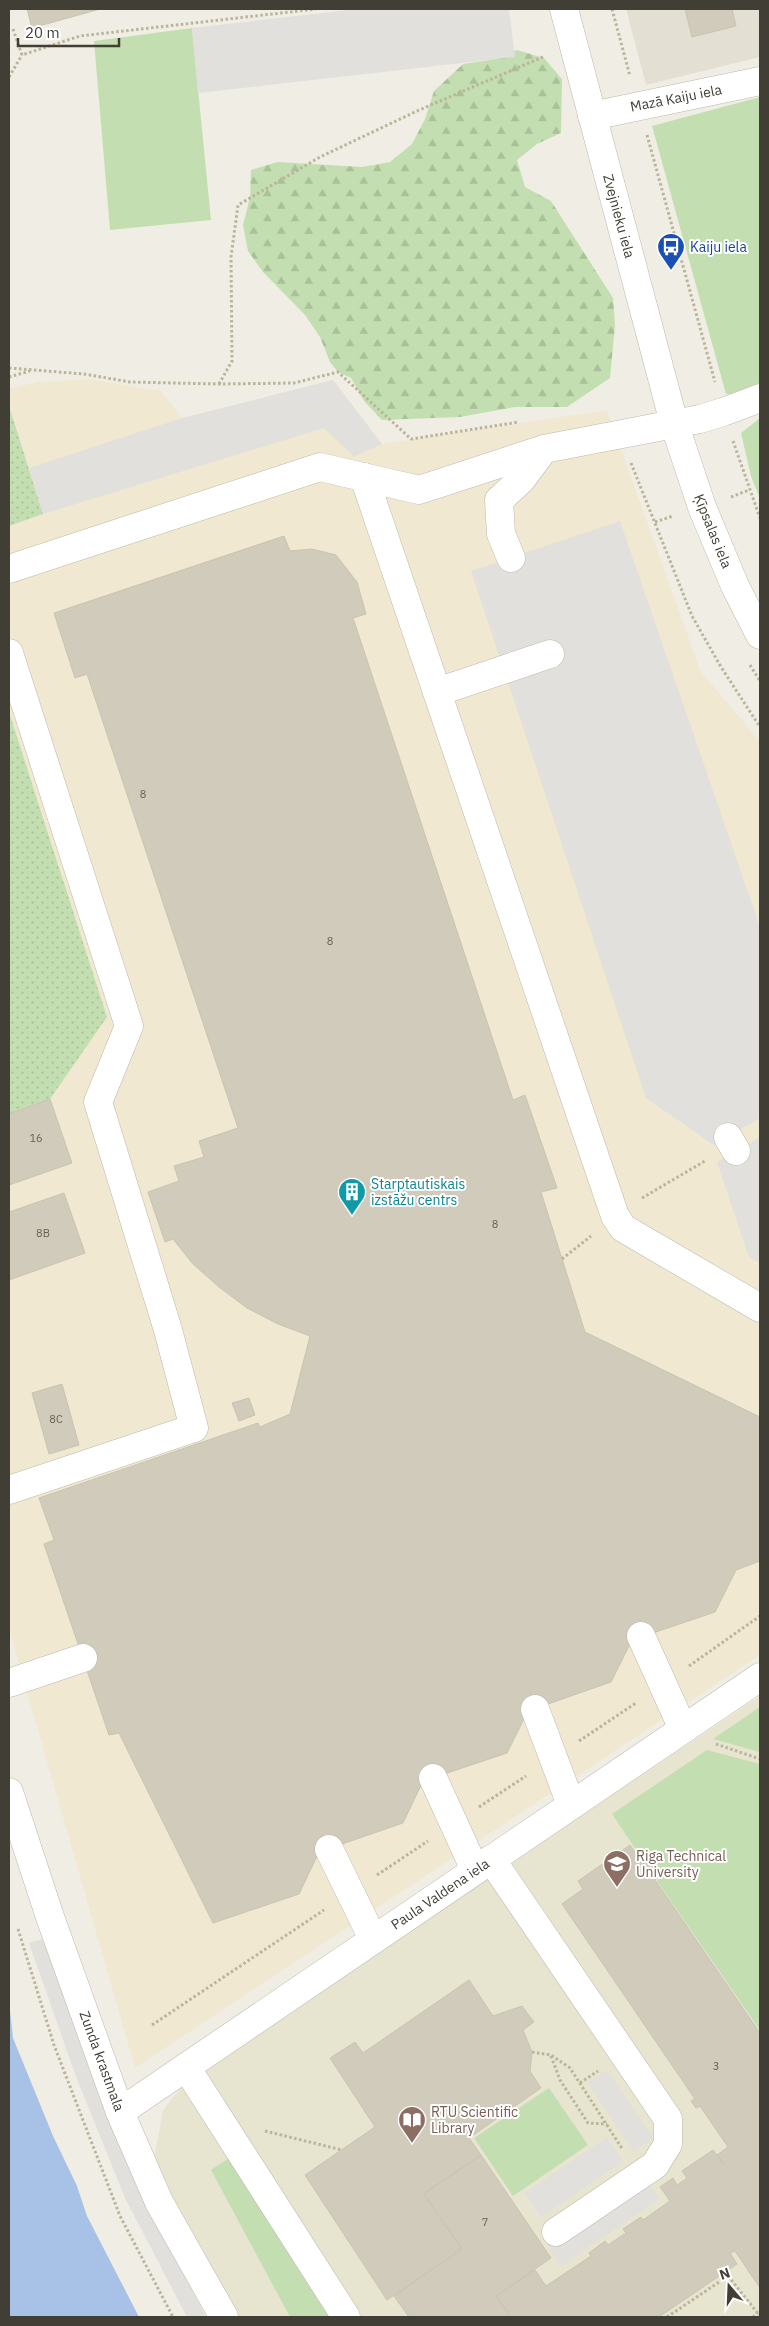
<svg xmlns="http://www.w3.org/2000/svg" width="769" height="2326" font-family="'IBM Plex Sans',sans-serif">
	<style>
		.residential { fill: #e3e0d3 }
		.commercial { fill: #f0e8d1 }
		.education { fill: #e7e4d0 }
		.grass { fill: #c3dfb1 }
		.forest { fill: url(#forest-firs) }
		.park { fill: url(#park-dots) }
		.parking { fill: #e1e0dc }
		.water { fill: #a7c2e6 }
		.building { fill: #d0cbbb; stroke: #c9c4af }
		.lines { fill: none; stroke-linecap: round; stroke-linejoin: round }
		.minor-casing { stroke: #bdb9ab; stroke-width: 29 }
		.path { stroke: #bab49b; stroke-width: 3; stroke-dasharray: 2.5 2.5; stroke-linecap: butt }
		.minor { stroke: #fff; stroke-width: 28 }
		.labels { text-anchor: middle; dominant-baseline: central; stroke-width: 4; stroke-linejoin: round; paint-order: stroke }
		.number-label { font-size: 11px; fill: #656156 }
		.street-label { font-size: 14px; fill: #413e35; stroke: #fff }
		.transit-label { font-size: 14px; fill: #164399; stroke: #fff; text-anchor: start }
		.culture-label { font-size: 14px; fill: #0d838f; stroke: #fff; text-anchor: start }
		.education-label { font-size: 14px; fill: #785e54; stroke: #fff; text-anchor: start }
	</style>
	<defs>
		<pattern id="forest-firs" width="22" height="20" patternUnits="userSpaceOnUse" patternTransform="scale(1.25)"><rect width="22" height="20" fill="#c3dfb1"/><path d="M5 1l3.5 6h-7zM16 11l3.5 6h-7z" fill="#a9c099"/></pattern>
		<pattern id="park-dots" width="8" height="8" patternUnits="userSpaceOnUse" patternTransform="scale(1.25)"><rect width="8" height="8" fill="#c3dfb1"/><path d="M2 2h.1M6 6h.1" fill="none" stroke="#a9c099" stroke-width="1.8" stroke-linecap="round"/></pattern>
	</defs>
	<rect width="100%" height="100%" fill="#f0eee4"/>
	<path class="residential" d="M626,9H760V57L646,85Z"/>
	<path class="commercial" d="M89,379L161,391L182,418L333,380L382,444L607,410L701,672L760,741V1655L135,2068L9,1629V389L38,382Z"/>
	<path class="education" d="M760,1696V2317H235L220,2292L154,2159L163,2110L187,2080Z"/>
	<g class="grass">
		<path d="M192,28L211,220L110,230L94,41Z"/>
		<path d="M760,97V383L734,394H726L652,126Z"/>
		<path d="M760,418V499L751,476L741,433Z"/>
		<path d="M760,1707V1752L713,1739Z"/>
		<path d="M707,1750L760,1764V2030L657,1881L662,1876L645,1851L639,1854L612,1814Z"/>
		<path d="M549,2088L588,2145L513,2196L474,2138Z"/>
		<path d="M231,2157L333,2317H290L211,2170Z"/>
	</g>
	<path class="forest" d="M517,50L544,58L562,79L561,133L537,144L517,160L525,187L551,201L613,298L615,325L610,378L567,407H515L460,417L382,420L364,401L351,378L338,372L330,362L320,337L305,315L263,272L248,251L243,225L250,197L251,170L278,162L362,167L390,162L412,144L425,119L434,91L463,64L490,60Z"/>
	<g class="park">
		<path d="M9,406L43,514L9,526Z"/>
		<path d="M9,712L107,1017L50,1099L9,1114Z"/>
	</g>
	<g class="parking">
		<path d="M357,9H509L515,57L198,93L192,28Z"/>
		<path d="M333,380L382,444L354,457L324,428L43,514L29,468L182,418Z"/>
		<path d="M620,521L760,927V1118L714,1145L646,1098L471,571Z"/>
		<path d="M760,1137V1263L749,1257L717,1162Z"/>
		<path d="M43,1939L89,2068L140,2192L206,2317H187L125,2198L75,2074L29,1943Z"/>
		<path d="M607,2070L653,2138L634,2151L588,2083Z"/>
		<path d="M607,2137L623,2161L541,2217L525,2193Z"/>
		<path d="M645,2178L659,2199L561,2266L547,2245Z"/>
	</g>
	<path class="water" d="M9,2001L13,2038L53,2136L77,2186L87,2216L139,2317H9Z"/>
	<g class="building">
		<path d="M27,9H100L32,28Z"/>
		<path d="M685,9H732L736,26L692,37Z"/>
		<path d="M284,536L290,551L312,549L336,555L357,582L366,614L353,618L513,1100L525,1095L557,1188L541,1192L585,1332L760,1417V1561L736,1570L715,1612L632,1640L611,1682L528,1711L507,1753L423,1781L403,1823L319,1852L299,1894L213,1923L119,1733L109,1735L44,1544L54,1540L39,1498L258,1423L260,1427L290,1414L310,1336L278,1324L247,1308L219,1287L193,1264L173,1239L165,1242L148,1192L179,1181L174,1166L204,1157L199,1141L238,1128L87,674L75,678L54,613Z"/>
		<path d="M50,1099L72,1163L9,1185V1114Z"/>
		<path d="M64,1193L85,1253L9,1280V1212Z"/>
		<path d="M62,1384L79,1445L49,1454L32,1393Z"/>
		<path d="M249,1398L255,1415L239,1421L232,1403Z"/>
		<path d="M630,1845L639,1858L644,1852L660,1876L655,1880L760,2033V2288L735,2251L730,2253L737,2264L659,2317H511L496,2296L535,2270L546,2286L591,2256L589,2253L605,2241L608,2245L626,2233L623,2229L641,2217L643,2220L670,2201L660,2187L673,2178L677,2185L687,2178L682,2171L713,2150L724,2164L717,2155L728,2147L700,2106L696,2108L691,2101L695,2099L562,1904L583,1889L578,1881Z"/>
		<path d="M469,1980L493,2016L522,2006L534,2022L523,2030L532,2052L530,2071L541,2088L469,2138L481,2155L424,2194L462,2249L387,2300L305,2175L375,2127L330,2058L355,2042L363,2053Z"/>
		<path d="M481,2155L551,2258L496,2296L511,2317H409L394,2296L462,2249L424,2194Z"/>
	</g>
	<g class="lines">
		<defs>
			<g id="minor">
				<path d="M564,9L674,423L702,507L735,586L760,635"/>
				<path d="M592,116L760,81"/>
				<path d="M364,477L615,1216L623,1228L760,1308"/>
				<path d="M511,558L501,534L499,500L521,480L544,449"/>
				<path d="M9,569L320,467L419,490L544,449L700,419L723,412L760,398"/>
				<path d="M9,653L129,1026L98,1102L168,1330L194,1428L9,1490"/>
				<path d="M437,692L550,654"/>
				<path d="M728,1137L736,1151"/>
				<path d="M641,1636L683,1729"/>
				<path d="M9,1683L83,1658"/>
				<path d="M535,1709L571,1805"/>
				<path d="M433,1778L475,1870"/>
				<path d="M9,1792L50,1917L120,2112L159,2202L224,2317"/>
				<path d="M329,1849L373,1939"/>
				<path d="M491,1859L668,2119V2144L655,2165L556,2232"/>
				<path d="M186,2067L346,2317"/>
				<path d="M120,2112L760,1677"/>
			</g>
		</defs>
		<use href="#minor" class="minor-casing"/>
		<g class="path">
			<path d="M612,9L630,76"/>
			<path d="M13,29L22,55L80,36L316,9"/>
			<path d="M9,77L22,55"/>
			<path d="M647,135L715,382"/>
			<path d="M9,368L84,374L130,382L219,384L294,383L338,372L411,439L519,422"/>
			<path d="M9,377L30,371"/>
			<path d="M219,384L232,361L231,257L238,205L320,157L417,111L545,56"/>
			<path d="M733,441L760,518"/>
			<path d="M631,463L692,616L721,667L760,727"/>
			<path d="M731,497L749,490"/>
			<path d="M655,522L673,516"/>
			<path d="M750,665L760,681"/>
			<path d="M642,1198L705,1161"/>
			<path d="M562,1259L591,1236"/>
			<path d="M689,1666L760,1616"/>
			<path d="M579,1741L636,1703"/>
			<path d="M716,1744L760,1759"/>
			<path d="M479,1807L526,1776"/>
			<path d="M377,1875L428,1841"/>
			<path d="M18,1929L54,2045L120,2216L173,2317"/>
			<path d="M152,2025L324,1910"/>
			<path d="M532,2052L551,2055L570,2068L623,2150"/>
			<path d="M551,2056L560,2080L588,2123L607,2124"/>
			<path d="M580,2083L598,2071"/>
			<path d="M265,2131L342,2150"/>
			<path d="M725,2272L760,2316"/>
			<path d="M667,2317L728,2276"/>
			<path d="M753,2317L758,2313"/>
		</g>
		<use href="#minor" class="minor"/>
	</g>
	<defs>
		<symbol id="bus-pin" viewBox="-11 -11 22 30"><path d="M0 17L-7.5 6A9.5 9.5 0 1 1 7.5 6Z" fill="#1a4fb4" stroke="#fff"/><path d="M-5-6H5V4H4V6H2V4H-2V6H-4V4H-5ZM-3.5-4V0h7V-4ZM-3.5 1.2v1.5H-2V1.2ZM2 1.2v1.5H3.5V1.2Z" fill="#fff"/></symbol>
		<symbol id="building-pin" viewBox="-11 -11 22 30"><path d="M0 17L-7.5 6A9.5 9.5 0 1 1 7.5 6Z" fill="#0f9aa8" stroke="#fff"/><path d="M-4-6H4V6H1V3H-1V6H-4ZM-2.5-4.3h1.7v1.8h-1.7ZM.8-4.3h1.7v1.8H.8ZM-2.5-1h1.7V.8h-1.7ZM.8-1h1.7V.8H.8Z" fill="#fff"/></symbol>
		<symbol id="university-pin" viewBox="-11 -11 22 30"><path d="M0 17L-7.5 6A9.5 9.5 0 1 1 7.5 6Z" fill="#8d6e63" stroke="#fff"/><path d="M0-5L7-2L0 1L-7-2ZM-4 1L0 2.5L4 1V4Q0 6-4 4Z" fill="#fff"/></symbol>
		<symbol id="library-pin" viewBox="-11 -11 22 30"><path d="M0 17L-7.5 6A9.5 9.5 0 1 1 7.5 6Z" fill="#8d6e63" stroke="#fff"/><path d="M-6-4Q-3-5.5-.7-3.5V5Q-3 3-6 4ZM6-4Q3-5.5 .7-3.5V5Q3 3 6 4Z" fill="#fff"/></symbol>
	</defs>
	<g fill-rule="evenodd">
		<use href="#bus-pin" x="655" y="231" width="32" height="43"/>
		<use href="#building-pin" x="336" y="1176" width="32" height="43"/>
		<use href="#university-pin" x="601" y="1848" width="32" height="43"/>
		<use href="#library-pin" x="396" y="2104" width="32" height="43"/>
	</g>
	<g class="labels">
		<g class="number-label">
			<text x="143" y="794">8</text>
			<text x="330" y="941">8</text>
			<text x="36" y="1138">16</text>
			<text x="495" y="1224">8</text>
			<text x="43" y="1233">8B</text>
			<text x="56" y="1419">8C</text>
			<text x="716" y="2066">3</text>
			<text x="485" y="2222">7</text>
		</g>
		<g class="street-label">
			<text transform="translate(676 98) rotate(-11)">Mazā Kaiju iela</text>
			<text transform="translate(619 216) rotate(75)">Zvejnieku iela</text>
			<text transform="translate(713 531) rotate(68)">Ķīpsalas iela</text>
			<text transform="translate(440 1894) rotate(-34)">Paula Valdena iela</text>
			<text transform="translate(102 2061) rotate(70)">Zunda krastmala</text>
		</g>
		<g class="transit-label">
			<text x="690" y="247">Kaiju iela</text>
		</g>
		<g class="culture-label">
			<text x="371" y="1184">Starptautiskais<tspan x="371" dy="16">izstāžu centrs</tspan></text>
		</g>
		<g class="education-label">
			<text x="636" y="1856">Riga Technical<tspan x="636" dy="16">University</tspan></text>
			<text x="431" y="2112">RTU Scientific<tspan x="431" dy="16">Library</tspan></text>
		</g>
	</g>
	<rect width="769" height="2326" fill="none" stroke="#413e35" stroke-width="20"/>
	<g transform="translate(729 2286) rotate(341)" stroke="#ffffff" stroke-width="4" paint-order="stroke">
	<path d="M0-4L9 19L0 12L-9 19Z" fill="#413e35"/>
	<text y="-8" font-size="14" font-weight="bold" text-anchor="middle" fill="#413e35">N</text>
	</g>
	<path d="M18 38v8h101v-8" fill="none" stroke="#413e35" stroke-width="2.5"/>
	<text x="25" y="38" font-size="15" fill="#413e35" stroke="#ffffff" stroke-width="4" paint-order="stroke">20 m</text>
</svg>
